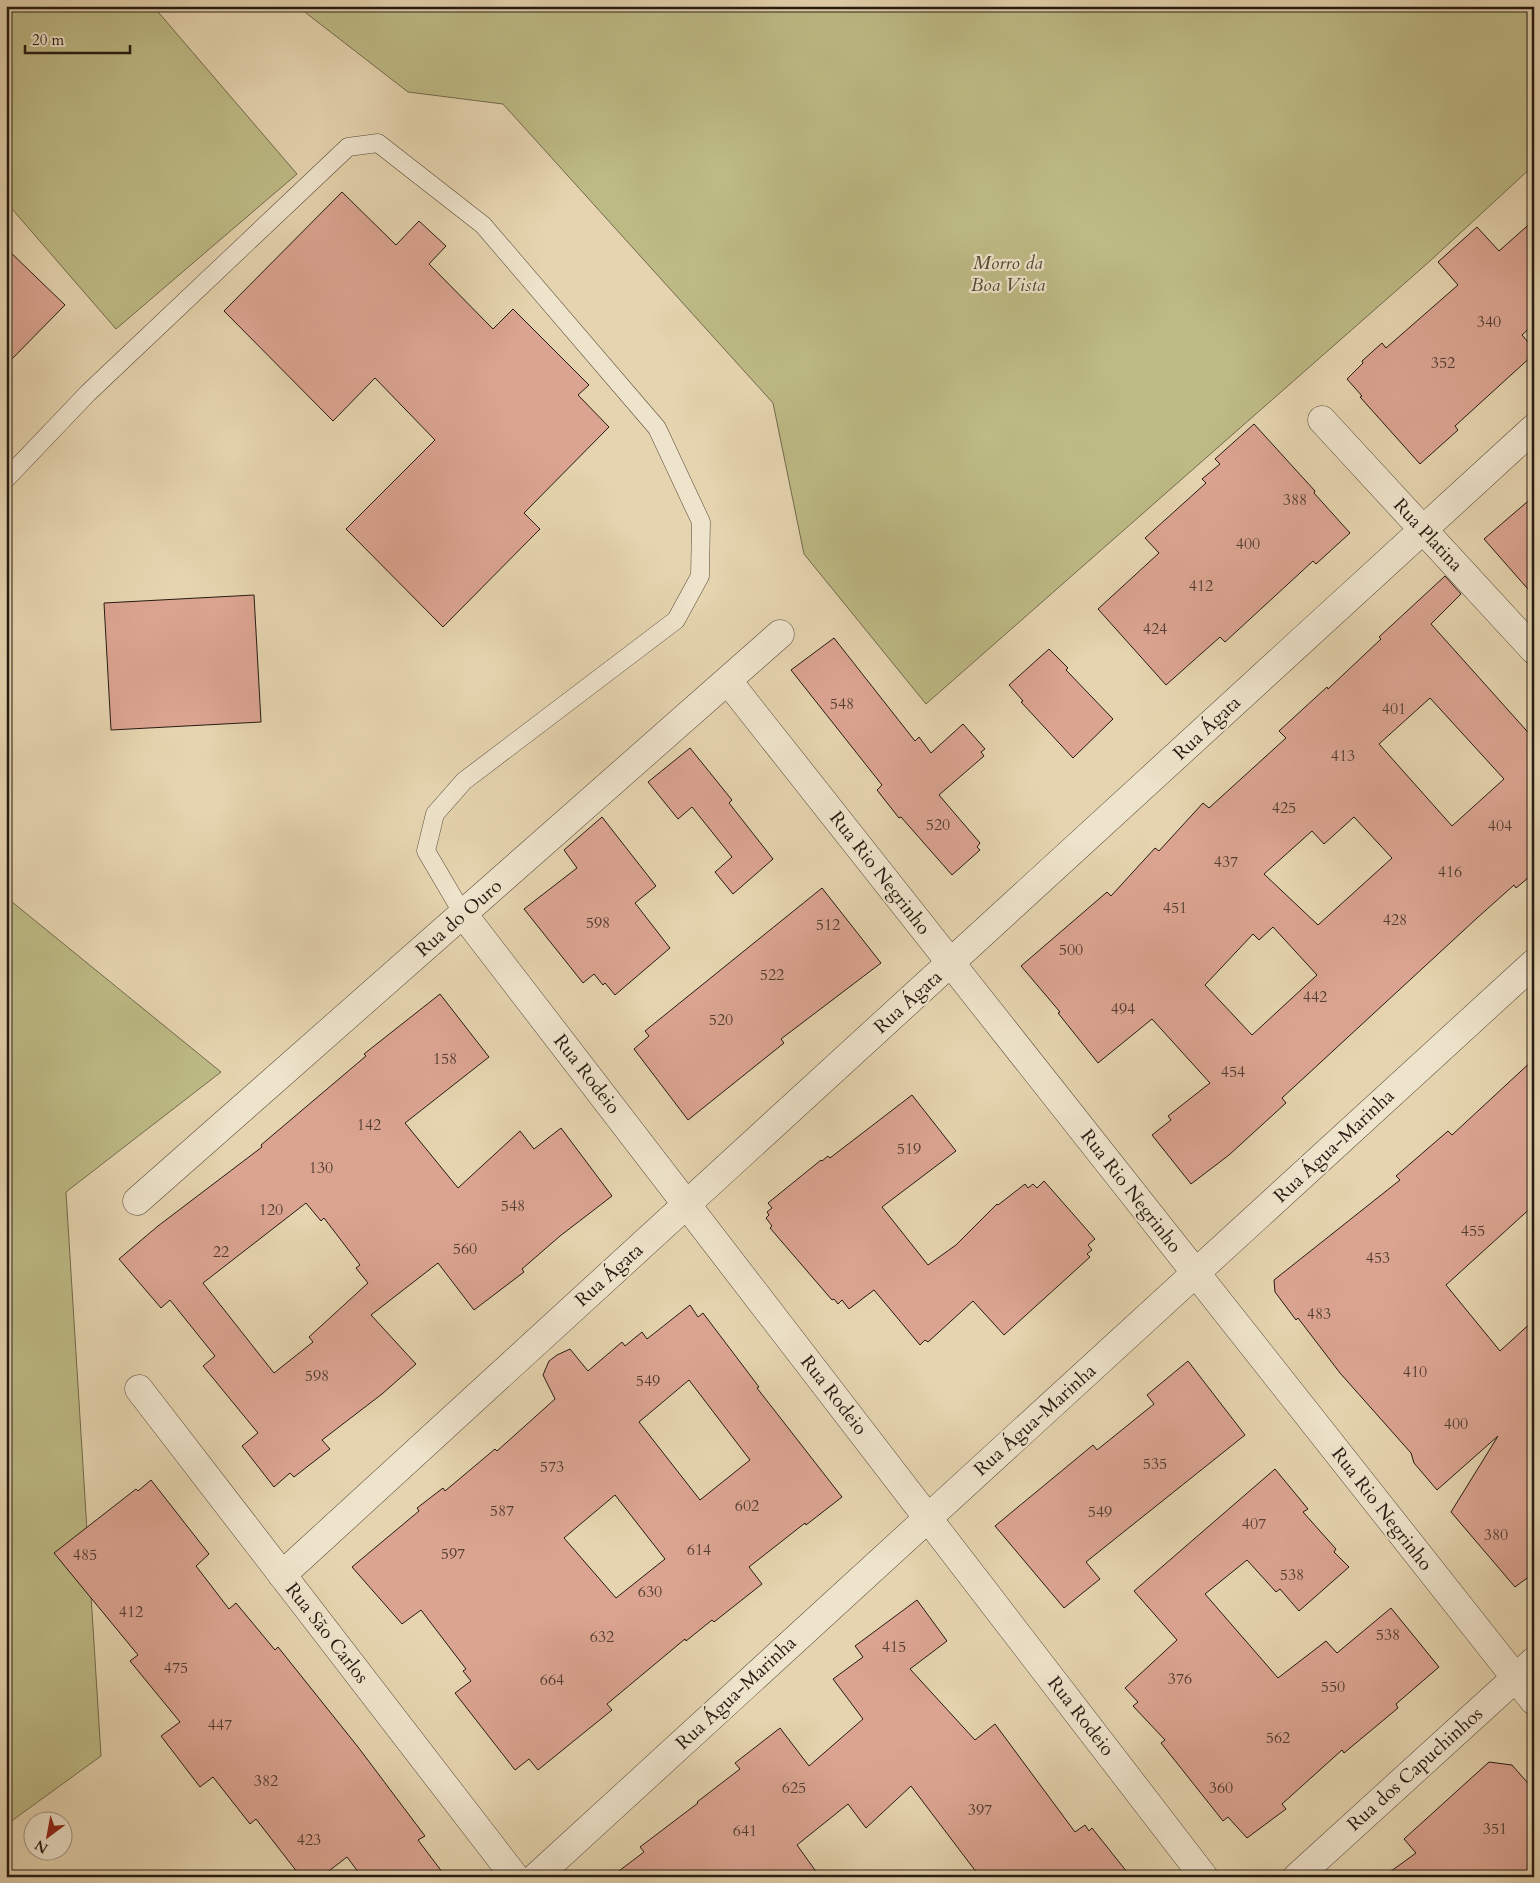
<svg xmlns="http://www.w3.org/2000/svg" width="1540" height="1883" font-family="Cardo,serif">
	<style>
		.green { fill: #bdba85; stroke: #726a4c }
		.building { fill: #dba491; stroke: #261b12; fill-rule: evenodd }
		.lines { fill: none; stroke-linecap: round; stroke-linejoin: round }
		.lane-casing { stroke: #564939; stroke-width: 19 }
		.street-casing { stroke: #564939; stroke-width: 29 }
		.lane { stroke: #eee3cb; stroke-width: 18 }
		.street { stroke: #eee3cb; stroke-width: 28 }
		.labels { text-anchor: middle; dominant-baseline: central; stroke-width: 4.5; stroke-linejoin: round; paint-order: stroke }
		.number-label { font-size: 16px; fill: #533d32 }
		.park-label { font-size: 19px; font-style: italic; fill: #534b34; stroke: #eee3cb }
		.street-label { font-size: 19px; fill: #261b12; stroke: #eee3cb }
	</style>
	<rect width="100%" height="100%" fill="#e5d4af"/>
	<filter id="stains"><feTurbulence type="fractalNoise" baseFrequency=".004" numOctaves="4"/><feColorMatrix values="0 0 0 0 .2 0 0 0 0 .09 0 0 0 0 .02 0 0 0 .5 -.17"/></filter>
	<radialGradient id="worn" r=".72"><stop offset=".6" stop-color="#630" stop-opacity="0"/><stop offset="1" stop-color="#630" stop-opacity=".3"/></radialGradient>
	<g class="green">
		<path d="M10,6H153L297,174L116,329L6,202V10Z"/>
		<path d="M297,6H1534V165L1430,261L926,704L804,554L773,403L503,104L408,92Z"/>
		<path d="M6,897L221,1072L66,1192L101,1756L6,1825Z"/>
	</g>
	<g class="building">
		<path d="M342,192L396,245L419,221L446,246L429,264L493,329L513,309L589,385L578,395L609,427L524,513L540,529L443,627L346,529L435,440L375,378L333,421L224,311Z"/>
		<path d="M1534,220V324L1522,335L1534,349V354L1455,426L1458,430L1420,464L1360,397L1362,396L1347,379L1363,363L1362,361L1382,343L1386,348L1458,285L1438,262L1477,227L1499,251Z"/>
		<path d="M6,248L65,305L6,365Z"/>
		<path d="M1254,424L1315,491L1314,493L1350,533L1316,564L1313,561L1225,642L1220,637L1166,685L1098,609L1159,553L1145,538L1206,483L1202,479L1220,464L1215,459Z"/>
		<path d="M1534,496V596L1484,539Z"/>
		<path d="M1445,576L1461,594L1431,624L1534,739V873L1516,888L1514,885L1476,919L1282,1098L1286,1103L1229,1155L1191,1184L1152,1135L1171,1120L1168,1116L1210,1083L1152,1019L1098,1063L1058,1013L1060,1012L1021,966L1107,892L1111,896L1155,848L1159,851L1203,803L1209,808L1286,738L1279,731L1327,687L1328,689L1381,639L1379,637ZM1430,698L1504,779L1452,826L1379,744ZM1354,817L1392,858L1318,925L1264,874L1312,831L1324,844ZM1273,927L1317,975L1252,1035L1205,985L1253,934L1259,940Z"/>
		<path d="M254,595L261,722L111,730L104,603Z"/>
		<path d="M834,638L915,741L919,737L931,753L963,724L985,749L981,752L984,756L939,795L980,843L977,847L980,850L952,875L901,817L899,818L877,790L882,785L791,670Z"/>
		<path d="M1049,649L1068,668L1066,670L1113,719L1073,758L1021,702L1023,701L1009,685Z"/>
		<path d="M690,748L732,800L729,803L773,859L733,894L715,872L732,857L692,807L678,819L648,782Z"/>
		<path d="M602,817L656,886L635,903L670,948L615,995L605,983L603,985L594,974L583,983L524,909L577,868L564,850Z"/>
		<path d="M822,888L881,963L781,1039L784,1043L688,1120L634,1049L649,1036L645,1031Z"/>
		<path d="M440,994L489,1057L405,1123L458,1188L520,1131L534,1149L561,1128L612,1196L560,1236L522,1269L524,1272L474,1310L438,1263L371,1315L416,1364L382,1394L322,1440L330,1449L294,1477L290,1473L274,1487L242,1446L258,1433L203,1366L215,1356L170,1300L161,1308L119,1259L158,1226L262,1147L261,1145L366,1056L364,1054ZM306,1203L321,1221L324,1218L360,1265L356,1268L368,1283L309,1337L313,1342L274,1373L203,1283Z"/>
		<path d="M1534,1059V1205L1446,1285L1500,1351L1534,1320V1573L1515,1587L1451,1512L1498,1436L1437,1490L1414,1463L1411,1453L1340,1373L1298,1318L1296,1320L1275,1292L1274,1280L1400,1180L1396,1176L1448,1131L1452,1135Z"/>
		<path d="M912,1095L956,1151L882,1207L928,1265L956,1245L997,1204L998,1205L1025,1184L1028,1188L1033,1184L1037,1188L1044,1181L1095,1239L1088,1245L1092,1250L1087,1254L1090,1257L1004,1335L973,1301L928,1342L925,1340L920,1345L874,1290L849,1309L842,1300L838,1304L834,1299L832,1300L770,1228L772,1226L766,1218L769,1215L767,1212L772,1208L768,1203L821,1160L822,1161L828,1156L830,1158Z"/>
		<path d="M690,1305L698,1317L703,1313L759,1387L757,1388L842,1497L806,1525L805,1523L749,1567L762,1584L714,1622L712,1620L686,1641L685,1639L607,1704L612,1710L538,1770L529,1759L515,1770L455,1693L471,1681L463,1671L466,1669L421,1610L402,1624L352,1567L419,1511L417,1508L443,1488L445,1491L495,1449L497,1451L555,1399L543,1375L549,1361L557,1355L570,1349L588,1371L622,1342L625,1346L642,1332L647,1339ZM689,1380L750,1460L700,1500L639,1422ZM615,1495L665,1559L616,1598L564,1538Z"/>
		<path d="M1188,1361L1245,1435L1086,1562L1100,1579L1064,1608L995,1526L1093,1445L1097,1450L1154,1404L1147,1395Z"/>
		<path d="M1275,1469L1308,1509L1303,1512L1336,1549L1334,1552L1349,1567L1299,1611L1280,1589L1276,1592L1247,1560L1205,1594L1278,1678L1326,1641L1337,1653L1391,1608L1439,1667L1396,1704L1398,1708L1344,1753L1342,1750L1282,1804L1286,1809L1247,1838L1228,1817L1223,1821L1161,1743L1165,1740L1133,1706L1138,1702L1125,1688L1177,1640L1134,1591Z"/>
		<path d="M151,1480L209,1554L196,1566L229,1609L236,1603L275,1650L278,1647L358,1747L425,1836L418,1840L446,1877H362L347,1857L321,1877H301L256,1819L250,1824L213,1777L200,1787L161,1736L180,1722L130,1661L138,1655L54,1553L136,1489L138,1491Z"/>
		<path d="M917,1600L947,1641L910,1669L975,1740L995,1724L1075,1832L1085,1825L1089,1831L1092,1828L1131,1877H980L911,1786L866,1828L848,1804L797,1845L820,1877H611L644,1852L640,1847L698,1803L697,1802L740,1769L735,1763L780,1728L809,1766L863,1719L833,1679L863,1657L855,1646Z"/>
		<path d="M1489,1762L1512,1765L1534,1790V1877H1383L1416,1853L1404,1839Z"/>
	</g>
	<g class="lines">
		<defs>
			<path id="lane" d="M6,479L88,393L348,147L378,143L483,225L657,428L701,522L700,576L676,620L464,781L435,814L426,851L463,914"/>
			<g id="street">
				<path d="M1322,420L1534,650"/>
				<path d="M728,681L1534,1701"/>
				<path d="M463,914L1204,1877"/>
				<path d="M137,1201L780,634"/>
				<path d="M139,1389L515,1877"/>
				<path d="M282,1575L1534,428"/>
				<path d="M536,1877L1534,963"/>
				<path d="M1297,1877L1534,1661"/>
			</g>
		</defs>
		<use href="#lane" class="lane-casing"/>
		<use href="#street" class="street-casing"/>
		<use href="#lane" class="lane"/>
		<use href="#street" class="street"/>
	</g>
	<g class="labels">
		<g class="number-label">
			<text x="1489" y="322">340</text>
			<text x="1443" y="363">352</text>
			<text x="1295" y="500">388</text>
			<text x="1248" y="544">400</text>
			<text x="1201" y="586">412</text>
			<text x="1155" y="629">424</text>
			<text x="842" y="704">548</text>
			<text x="1394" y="709">401</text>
			<text x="1343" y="756">413</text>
			<text x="1284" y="808">425</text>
			<text x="938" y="825">520</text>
			<text x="1500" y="826">404</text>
			<text x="1226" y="862">437</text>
			<text x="1450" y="872">416</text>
			<text x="1175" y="908">451</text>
			<text x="1395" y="920">428</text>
			<text x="598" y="923">598</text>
			<text x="828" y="925">512</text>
			<text x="1071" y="950">500</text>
			<text x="772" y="975">522</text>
			<text x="1315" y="997">442</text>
			<text x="1123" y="1009">494</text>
			<text x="721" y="1020">520</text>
			<text x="445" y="1059">158</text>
			<text x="1233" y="1072">454</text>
			<text x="369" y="1125">142</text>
			<text x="909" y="1149">519</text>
			<text x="321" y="1168">130</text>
			<text x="513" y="1206">548</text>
			<text x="271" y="1210">120</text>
			<text x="1473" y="1231">455</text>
			<text x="465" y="1249">560</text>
			<text x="221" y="1252">22</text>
			<text x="1378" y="1258">453</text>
			<text x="1319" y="1314">483</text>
			<text x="1415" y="1372">410</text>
			<text x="317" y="1376">598</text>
			<text x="648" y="1381">549</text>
			<text x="1456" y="1424">400</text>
			<text x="1155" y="1464">535</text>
			<text x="552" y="1467">573</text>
			<text x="747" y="1506">602</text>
			<text x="502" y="1511">587</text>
			<text x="1100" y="1512">549</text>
			<text x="1254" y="1524">407</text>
			<text x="1496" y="1535">380</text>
			<text x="699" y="1550">614</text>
			<text x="453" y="1554">597</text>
			<text x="85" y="1555">485</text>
			<text x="1292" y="1575">538</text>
			<text x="650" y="1592">630</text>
			<text x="131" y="1612">412</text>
			<text x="1388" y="1635">538</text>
			<text x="602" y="1637">632</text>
			<text x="894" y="1647">415</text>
			<text x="176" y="1668">475</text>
			<text x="1180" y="1679">376</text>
			<text x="552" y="1680">664</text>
			<text x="1333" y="1687">550</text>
			<text x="220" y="1725">447</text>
			<text x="1278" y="1738">562</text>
			<text x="266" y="1781">382</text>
			<text x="794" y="1788">625</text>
			<text x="1221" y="1788">360</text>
			<text x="980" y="1810">397</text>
			<text x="1495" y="1829">351</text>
			<text x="745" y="1831">641</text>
			<text x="309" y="1840">423</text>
		</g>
		<g class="park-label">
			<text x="1008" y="263">Morro da<tspan x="1008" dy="22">Boa Vista</tspan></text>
		</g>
		<g class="street-label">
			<text transform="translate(1428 535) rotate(47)">Rua Platina</text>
			<text transform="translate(1207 728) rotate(-43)">Rua Ágata</text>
			<text transform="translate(880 873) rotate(52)">Rua Rio Negrinho</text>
			<text transform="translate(459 918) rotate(-41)">Rua do Ouro</text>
			<text transform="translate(908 1002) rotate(-42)">Rua Ágata</text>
			<text transform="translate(587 1074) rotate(52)">Rua Rodeio</text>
			<text transform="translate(1334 1146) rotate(-43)">Rua Água-Marinha</text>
			<text transform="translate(1131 1191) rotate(52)">Rua Rio Negrinho</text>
			<text transform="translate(609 1275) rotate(-42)">Rua Ágata</text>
			<text transform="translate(834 1395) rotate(52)">Rua Rodeio</text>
			<text transform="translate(1035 1420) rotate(-42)">Rua Água-Marinha</text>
			<text transform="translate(1382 1509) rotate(52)">Rua Rio Negrinho</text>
			<text transform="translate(327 1633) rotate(52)">Rua São Carlos</text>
			<text transform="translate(736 1693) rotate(-43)">Rua Água-Marinha</text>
			<text transform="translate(1081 1716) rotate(52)">Rua Rodeio</text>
			<text transform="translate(1415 1769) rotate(-42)">Rua dos Capuchinhos</text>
		</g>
	</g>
	<rect width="1540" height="1883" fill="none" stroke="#e5d4af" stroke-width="25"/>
	<rect x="8" y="8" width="1525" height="1868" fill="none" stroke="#261b12" stroke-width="2.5"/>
	<rect x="12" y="12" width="1515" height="1858" fill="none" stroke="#261b12"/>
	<g transform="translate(48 1836) rotate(212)"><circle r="24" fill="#eee3cb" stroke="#9e9381"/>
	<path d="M0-4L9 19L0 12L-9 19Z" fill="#8f2418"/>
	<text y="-8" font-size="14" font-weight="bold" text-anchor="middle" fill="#261b12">N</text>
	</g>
	<path d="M25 45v8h105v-8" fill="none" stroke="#261b12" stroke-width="2.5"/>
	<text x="32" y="45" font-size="15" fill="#261b12" stroke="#eee3cb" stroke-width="4" paint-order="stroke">20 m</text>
	<rect width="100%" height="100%" filter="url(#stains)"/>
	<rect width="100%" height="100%" fill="url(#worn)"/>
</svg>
